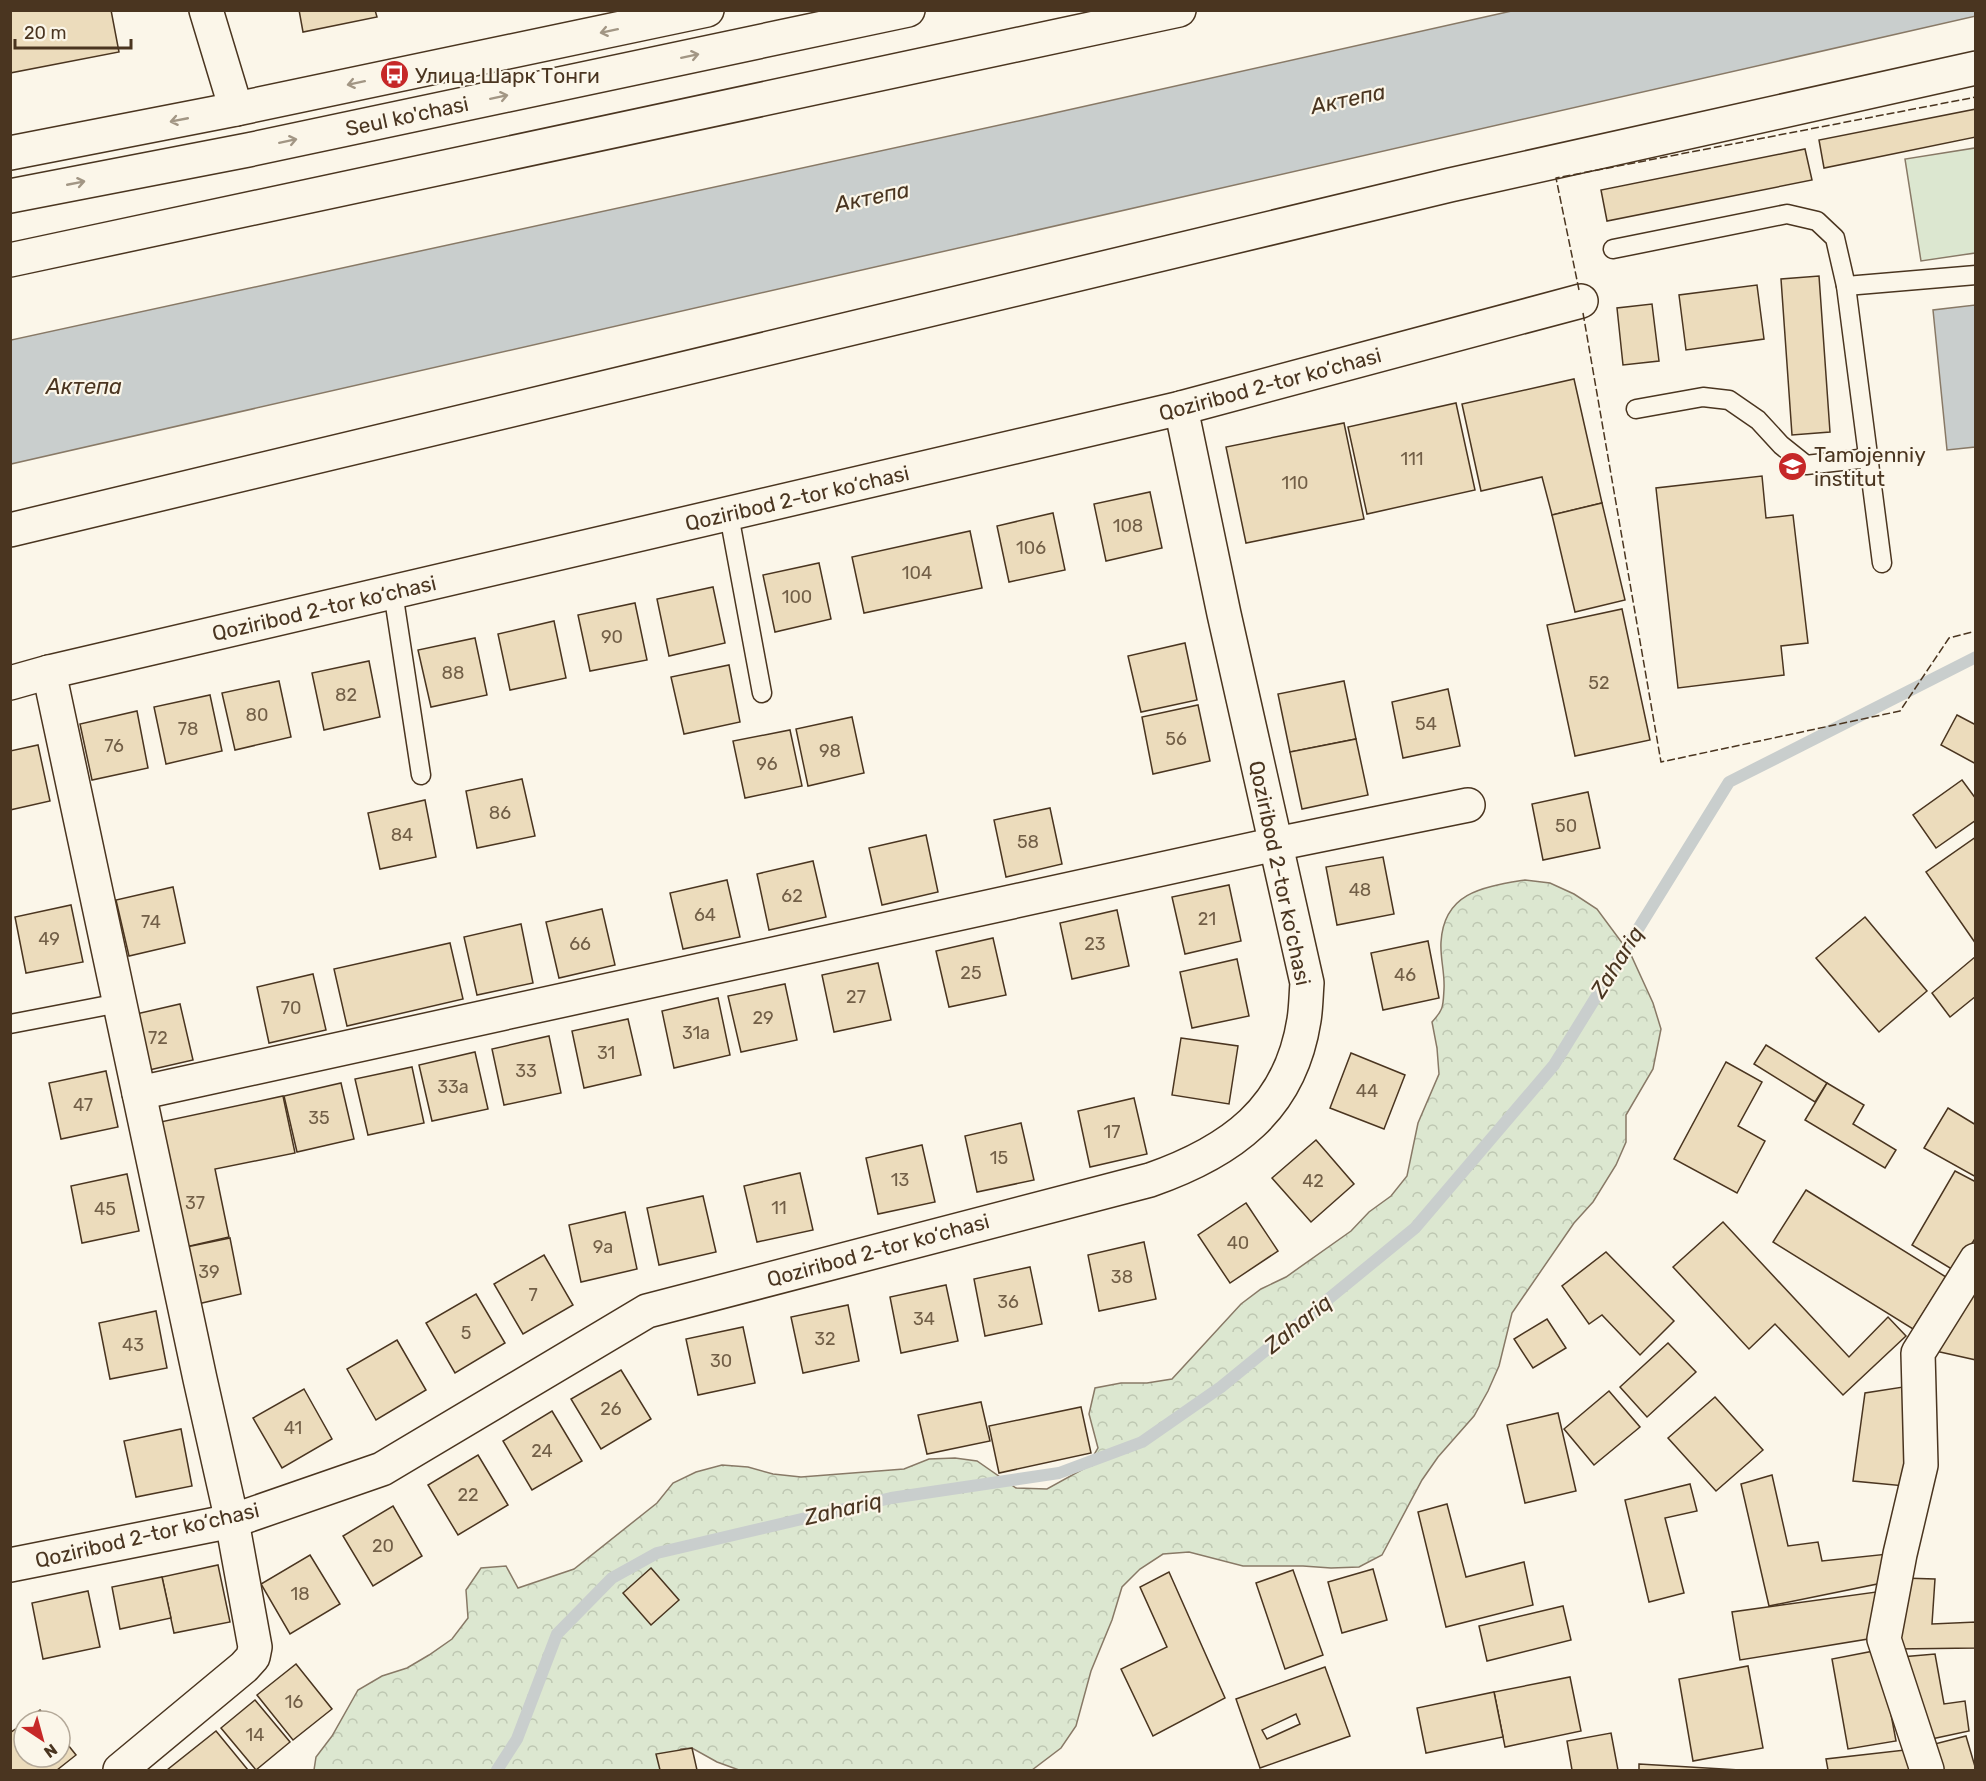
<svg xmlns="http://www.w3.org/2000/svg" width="1986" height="1781" font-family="Rubik,sans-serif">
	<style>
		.forest { fill: url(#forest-crowns); stroke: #887966; stroke-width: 1.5 }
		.green { fill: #dce7d0; stroke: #887966; stroke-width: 1.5 }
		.water { fill: #c9cecd; stroke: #887966; stroke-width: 1.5 }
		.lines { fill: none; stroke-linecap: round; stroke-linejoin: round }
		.stream { stroke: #c9cecd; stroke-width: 12 }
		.building { fill: #ecdcbc; stroke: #4a3520; stroke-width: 1.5; fill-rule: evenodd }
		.lane-casing { stroke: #4a3520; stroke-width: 21 }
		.street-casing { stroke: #4a3520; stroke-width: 36 }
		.secondary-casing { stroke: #4a3520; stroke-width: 36 }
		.lane { stroke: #fbf6e9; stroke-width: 18 }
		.street { stroke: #fbf6e9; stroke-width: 33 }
		.secondary { stroke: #fbf6e9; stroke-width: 33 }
		.fence { stroke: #4a3520; stroke-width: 1.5; stroke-dasharray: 8 3; stroke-linecap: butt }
		.oneway { stroke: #a29684 }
		.labels { text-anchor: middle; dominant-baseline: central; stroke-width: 4.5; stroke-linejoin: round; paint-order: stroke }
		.number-label { font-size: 18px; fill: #725f47 }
		.poi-label { font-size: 21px; fill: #4a3520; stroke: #fbf6e9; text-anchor: start }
		.street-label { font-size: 21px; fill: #4a3520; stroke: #fbf6e9 }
		.water-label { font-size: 22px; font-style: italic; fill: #4a3520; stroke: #fbf6e9 }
	</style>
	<defs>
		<pattern id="forest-crowns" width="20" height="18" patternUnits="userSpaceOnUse" patternTransform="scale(1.5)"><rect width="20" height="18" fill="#dce7d0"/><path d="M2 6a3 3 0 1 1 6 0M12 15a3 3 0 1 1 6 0" fill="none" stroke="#bec7b2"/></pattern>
	</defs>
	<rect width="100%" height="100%" fill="#fbf6e9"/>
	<path class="forest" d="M1525,880L1550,883L1574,894L1597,909L1631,955L1653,1003L1661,1029L1653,1069L1626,1115V1142L1616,1165L1593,1202L1574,1223L1512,1313L1499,1366L1488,1391L1474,1416L1438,1457L1422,1480L1382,1555L1359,1567L1331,1568L1303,1566H1243L1189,1552L1163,1554L1140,1569L1122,1587L1112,1620L1091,1671L1076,1726L1061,1748L1032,1770H739L717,1762L692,1748L681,1749L660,1770H314L316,1757L332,1736L358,1690L382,1676L407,1668L429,1655L452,1639L468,1618L466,1590L481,1568L506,1566L518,1588L574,1569L657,1503L673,1483L696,1472L722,1465L748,1467L773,1474L801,1477L904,1469L929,1459L955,1458L977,1461L1016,1488L1047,1489L1087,1467L1098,1448L1089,1414L1095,1388L1121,1383H1147L1172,1379L1241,1304L1261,1289L1286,1277L1351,1231L1369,1212L1391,1196L1407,1176L1418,1123L1439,1074L1437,1048L1432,1022C1444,1009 1443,1006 1444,989C1445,973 1440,958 1441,942C1444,892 1483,887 1525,880Z"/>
	<path class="green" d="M1975,148V253L1921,261L1905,159Z"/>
	<g class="water">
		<path d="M1516,10H1975L1976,16L11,464V340L1041,116Z"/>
		<path d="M1975,305V447L1947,450L1933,310Z"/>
	</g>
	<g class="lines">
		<path class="stream" d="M497,1770L517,1739L557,1634L612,1578L657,1553L891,1498L1059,1473L1142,1442L1221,1387L1415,1228L1554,1065L1729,782L1976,657"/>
	</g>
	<g class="building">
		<path d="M10,10H111L119,52L10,73Z"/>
		<path d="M299,10H375L377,17L303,32Z"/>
		<path d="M1976,109V137L1824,168L1819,140Z"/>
		<path d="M1805,149L1812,180L1607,221L1601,190Z"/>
		<path d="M1819,276L1830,432L1792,435L1781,279Z"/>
		<path d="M1757,285L1764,339L1686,350L1679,295Z"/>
		<path d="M1652,304L1659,361L1623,365L1617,308Z"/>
		<path d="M1574,379L1602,503L1552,515L1542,477L1481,491L1462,404Z"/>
		<path d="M1456,403L1475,490L1367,514L1348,427Z"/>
		<path d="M1344,423L1364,519L1246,543L1226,447Z"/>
		<path d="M1762,476L1766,518L1793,515L1808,643L1781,646L1784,675L1678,688L1656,488Z"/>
		<path d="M1150,492L1162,548L1106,561L1094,504Z"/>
		<path d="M1602,503L1625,600L1575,612L1552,515Z"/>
		<path d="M1053,513L1065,570L1009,582L997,526Z"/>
		<path d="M970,531L982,588L864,613L852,557Z"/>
		<path d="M819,563L831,619L775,632L763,575Z"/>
		<path d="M713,587L725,643L669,656L657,599Z"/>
		<path d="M635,603L647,660L590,671L578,615Z"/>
		<path d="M1622,609L1650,740L1575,756L1547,625Z"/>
		<path d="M554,621L566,678L510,690L498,634Z"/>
		<path d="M475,638L487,695L431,707L418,650Z"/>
		<path d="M1185,643L1197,700L1141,712L1128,656Z"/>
		<path d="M369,661L380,717L324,730L312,673Z"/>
		<path d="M729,665L740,722L684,734L671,677Z"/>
		<path d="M279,681L291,737L235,750L222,693Z"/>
		<path d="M1344,681L1356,739L1290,752L1278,694Z"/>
		<path d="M1448,689L1460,746L1403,758L1392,702Z"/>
		<path d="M210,695L222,751L166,764L154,707Z"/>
		<path d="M1198,705L1210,761L1153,774L1142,717Z"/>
		<path d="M137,711L148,768L92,780L80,724Z"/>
		<path d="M1957,715L1976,725V764L1941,745Z"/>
		<path d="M852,717L864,773L808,786L796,729Z"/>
		<path d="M790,730L802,786L745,798L733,741Z"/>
		<path d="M1356,739L1368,795L1302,809L1290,752Z"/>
		<path d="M38,745L50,801L10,810V751Z"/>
		<path d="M522,779L535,836L477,848L466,791Z"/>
		<path d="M1962,780L1976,799V820L1936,848L1913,815Z"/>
		<path d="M1588,792L1600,848L1543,860L1532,804Z"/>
		<path d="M425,800L436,857L380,869L368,813Z"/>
		<path d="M1050,808L1062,864L1006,877L994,820Z"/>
		<path d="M926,835L938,892L882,905L869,848Z"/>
		<path d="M1976,837V944L1926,872Z"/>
		<path d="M1383,857L1394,914L1337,925L1326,867Z"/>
		<path d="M813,861L826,917L769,930L757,874Z"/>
		<path d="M727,880L740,937L683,949L670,893Z"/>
		<path d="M1229,885L1241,941L1185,954L1172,897Z"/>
		<path d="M173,887L185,943L129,956L116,900Z"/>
		<path d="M71,905L83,962L26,973L15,917Z"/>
		<path d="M602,909L615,965L559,978L546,922Z"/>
		<path d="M1117,910L1129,966L1072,979L1060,923Z"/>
		<path d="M1865,917L1927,991L1879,1032L1816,958Z"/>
		<path d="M521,924L533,983L477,995L464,937Z"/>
		<path d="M993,938L1006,995L949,1007L936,951Z"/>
		<path d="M1428,941L1439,998L1383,1010L1371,953Z"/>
		<path d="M450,943L463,999L347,1026L334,969Z"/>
		<path d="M1976,956V996L1950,1017L1932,993Z"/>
		<path d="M1237,959L1249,1016L1192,1028L1180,972Z"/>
		<path d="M878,963L891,1020L834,1032L822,975Z"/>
		<path d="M313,974L326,1030L269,1043L257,987Z"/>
		<path d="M785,984L797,1040L741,1052L728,996Z"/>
		<path d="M718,998L730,1055L674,1068L662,1011Z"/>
		<path d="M180,1004L193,1060L136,1073L123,1017Z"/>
		<path d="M628,1019L641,1075L584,1088L572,1031Z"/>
		<path d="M549,1036L561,1093L504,1105L492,1049Z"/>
		<path d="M1181,1038L1238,1046L1229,1104L1172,1095Z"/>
		<path d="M1766,1045L1827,1083L1815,1102L1754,1064Z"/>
		<path d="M475,1052L488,1109L432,1121L419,1065Z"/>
		<path d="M1351,1053L1405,1075L1384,1129L1330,1108Z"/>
		<path d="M1726,1062L1762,1082L1738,1126L1765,1141L1737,1193L1674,1159Z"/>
		<path d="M412,1067L424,1123L368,1135L355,1079Z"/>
		<path d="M106,1071L118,1127L61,1139L49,1083Z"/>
		<path d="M341,1083L354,1139L297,1152L284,1096Z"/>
		<path d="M1827,1083L1864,1105L1853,1124L1896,1150L1885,1168L1805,1120Z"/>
		<path d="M283,1096L295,1153L215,1169L229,1237L177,1249L151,1124Z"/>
		<path d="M1134,1098L1147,1154L1090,1167L1078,1111Z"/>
		<path d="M1948,1108L1976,1125V1177L1924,1148Z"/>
		<path d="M1021,1123L1034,1180L977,1192L965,1136Z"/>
		<path d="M1316,1140L1354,1184L1311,1222L1272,1178Z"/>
		<path d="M922,1145L935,1202L878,1214L866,1158Z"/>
		<path d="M1955,1171L1976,1182V1237L1955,1271L1912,1245Z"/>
		<path d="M800,1173L813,1230L757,1242L744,1186Z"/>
		<path d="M127,1174L139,1231L82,1243L71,1186Z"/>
		<path d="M1806,1190L1946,1277L1913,1329L1773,1242Z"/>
		<path d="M703,1196L716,1252L659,1265L647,1208Z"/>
		<path d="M1246,1203L1278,1251L1230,1283L1198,1235Z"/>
		<path d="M625,1212L637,1269L581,1282L569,1225Z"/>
		<path d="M1723,1222L1849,1357L1888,1317L1906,1336L1843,1395L1775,1324L1749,1349L1673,1267Z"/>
		<path d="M230,1238L241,1294L189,1306L177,1249Z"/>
		<path d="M1144,1242L1156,1299L1099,1311L1088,1255Z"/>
		<path d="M1606,1252L1674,1321L1640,1355L1602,1315L1589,1324L1562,1286Z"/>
		<path d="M544,1255L573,1305L523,1334L494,1284Z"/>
		<path d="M1030,1267L1042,1324L985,1336L974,1279Z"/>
		<path d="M1976,1277V1360L1931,1350Z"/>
		<path d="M946,1285L958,1341L901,1353L890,1297Z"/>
		<path d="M476,1294L505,1343L455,1373L426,1323Z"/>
		<path d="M848,1305L859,1361L803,1373L791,1317Z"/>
		<path d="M156,1311L167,1368L110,1379L99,1323Z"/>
		<path d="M1547,1319L1566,1348L1533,1368L1514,1339Z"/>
		<path d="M743,1327L755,1383L698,1395L686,1339Z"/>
		<path d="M397,1340L426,1390L376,1420L347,1369Z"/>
		<path d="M1668,1343L1696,1372L1647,1417L1620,1387Z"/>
		<path d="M621,1370L651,1419L601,1449L571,1399Z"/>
		<path d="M1903,1387L1905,1486L1853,1481L1865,1393Z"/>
		<path d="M304,1389L332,1439L282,1468L253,1418Z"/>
		<path d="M1609,1391L1640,1427L1594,1465L1564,1429Z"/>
		<path d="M1715,1397L1763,1450L1716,1491L1668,1438Z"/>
		<path d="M981,1402L990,1441L927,1454L918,1415Z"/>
		<path d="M1081,1407L1091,1453L999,1473L989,1426Z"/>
		<path d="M552,1411L582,1461L532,1490L503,1441Z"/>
		<path d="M1558,1413L1576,1491L1525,1503L1507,1425Z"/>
		<path d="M181,1429L192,1486L136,1497L124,1441Z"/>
		<path d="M478,1455L508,1505L458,1535L428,1485Z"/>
		<path d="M1772,1475L1788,1546L1818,1542L1822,1561L1888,1554L1882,1583L1769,1606L1741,1484Z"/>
		<path d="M1690,1484L1697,1511L1665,1518L1684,1593L1649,1602L1625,1500Z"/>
		<path d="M1447,1504L1466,1577L1524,1562L1533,1605L1446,1627L1418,1512Z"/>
		<path d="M393,1506L422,1556L373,1586L343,1536Z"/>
		<path d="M310,1555L340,1604L290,1634L261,1584Z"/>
		<path d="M218,1565L230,1622L174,1633L162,1577Z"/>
		<path d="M651,1568L679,1600L651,1625L623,1593Z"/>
		<path d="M1373,1569L1387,1620L1342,1633L1328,1582Z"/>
		<path d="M1293,1570L1323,1655L1285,1669L1256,1583Z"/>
		<path d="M1169,1572L1225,1698L1153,1736L1121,1669L1167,1647L1140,1587Z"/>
		<path d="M162,1577L171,1618L120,1629L112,1587Z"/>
		<path d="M1902,1578L1935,1579L1932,1624L1976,1622V1648L1895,1649Z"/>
		<path d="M88,1591L100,1647L43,1659L32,1603Z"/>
		<path d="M1876,1592L1874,1638L1740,1660L1732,1612Z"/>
		<path d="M1563,1606L1571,1640L1487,1661L1479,1626Z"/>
		<path d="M1879,1650L1896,1741L1848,1749L1832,1659Z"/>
		<path d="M1935,1654L1944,1704L1965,1701L1969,1731L1922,1741L1901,1657Z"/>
		<path d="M296,1664L332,1709L293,1740L257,1695Z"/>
		<path d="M1748,1666L1763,1748L1693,1761L1679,1679Z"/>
		<path d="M1325,1667L1350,1736L1260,1768L1236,1699ZM1296,1714L1300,1724L1267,1739L1262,1730Z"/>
		<path d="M1570,1677L1581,1731L1505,1747L1494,1692Z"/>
		<path d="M1494,1692L1503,1737L1426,1753L1417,1708Z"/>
		<path d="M255,1700L290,1742L256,1770L221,1728Z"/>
		<path d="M40,1710L49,1721H26Z"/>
		<path d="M24,1723V1757H60V1735L76,1755L57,1770H10V1733Z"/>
		<path d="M216,1731L248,1770H167Z"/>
		<path d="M1611,1733L1618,1770H1572L1567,1741Z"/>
		<path d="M1966,1736L1976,1770H1934L1927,1746Z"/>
		<path d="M692,1748L697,1770H660L656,1754Z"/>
		<path d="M1905,1750L1913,1770H1828L1826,1759Z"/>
		<path d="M1639,1764L1740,1770H1639Z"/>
	</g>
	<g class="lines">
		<defs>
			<g id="lane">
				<path d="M1613,249L1787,214L1817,221L1835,238L1846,286L1976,275"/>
				<path d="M1846,286L1882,563"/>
				<path d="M1636,409L1703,397L1729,400L1758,420L1781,445L1806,465L1868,458"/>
				<path d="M729,515L762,693"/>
				<path d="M393,592L421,775"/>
				<path d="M10,1024L119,1003"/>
			</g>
			<g id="street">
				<path d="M206,10L236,109"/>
				<path d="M10,260L1179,10"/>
				<path d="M10,530L1450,185L1976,68"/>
				<path d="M49,672L200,1379L232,1521L255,1647L253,1657L244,1667L120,1770"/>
				<path d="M10,683L49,672L1181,408L1581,301"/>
				<path d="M139,1093L1276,844L1468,805"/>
				<path d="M10,1565L232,1521L382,1469L647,1311L1150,1180C1230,1152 1290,1110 1304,1020C1306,1008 1306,995 1307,983L1224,614L1181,408"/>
				<path d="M1927,1770L1884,1639L1900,1554L1921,1465L1918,1353L1976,1260"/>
			</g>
			<g id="secondary">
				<path d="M10,153L236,109L707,10"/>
				<path d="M10,196L248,150L908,10"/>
			</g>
		</defs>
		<use href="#lane" class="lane-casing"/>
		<use href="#street" class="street-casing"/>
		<use href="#secondary" class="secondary-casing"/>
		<use href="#lane" class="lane"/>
		<use href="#street" class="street"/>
		<use href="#secondary" class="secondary"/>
		<g class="fence">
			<path d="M1579,290L1556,178L1976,97"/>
			<path d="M1583,313L1661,762L1900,711L1949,638L1976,631"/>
		</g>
	</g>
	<defs><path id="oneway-shaft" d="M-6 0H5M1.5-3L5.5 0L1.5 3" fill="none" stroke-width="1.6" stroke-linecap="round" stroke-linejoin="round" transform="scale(1.5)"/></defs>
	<g class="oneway">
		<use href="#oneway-shaft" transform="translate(609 31) rotate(168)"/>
		<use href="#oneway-shaft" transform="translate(690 56) rotate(-12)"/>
		<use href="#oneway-shaft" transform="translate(356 83) rotate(168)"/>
		<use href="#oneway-shaft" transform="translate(499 97) rotate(-12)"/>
		<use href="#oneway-shaft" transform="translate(179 120) rotate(169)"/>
		<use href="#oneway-shaft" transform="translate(288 141) rotate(-12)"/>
		<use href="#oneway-shaft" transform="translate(76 183) rotate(-11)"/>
	</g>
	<defs>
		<symbol id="bus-disc" viewBox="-11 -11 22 22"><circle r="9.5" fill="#c62828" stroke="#fbf6e9"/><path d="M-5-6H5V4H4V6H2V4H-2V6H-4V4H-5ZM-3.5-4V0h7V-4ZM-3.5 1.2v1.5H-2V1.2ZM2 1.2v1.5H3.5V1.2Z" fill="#fff"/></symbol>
		<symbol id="university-disc" viewBox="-11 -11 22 22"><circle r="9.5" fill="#c62828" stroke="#fbf6e9"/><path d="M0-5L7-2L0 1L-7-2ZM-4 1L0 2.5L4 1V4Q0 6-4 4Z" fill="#fff"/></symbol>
	</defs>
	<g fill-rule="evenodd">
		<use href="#bus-disc" x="378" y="58" width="33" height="33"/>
		<use href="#university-disc" x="1776" y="450" width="33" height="33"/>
	</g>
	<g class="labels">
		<g class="number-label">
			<text x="1412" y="459">111</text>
			<text x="1295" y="483">110</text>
			<text x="1128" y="526">108</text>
			<text x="1031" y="548">106</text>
			<text x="917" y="573">104</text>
			<text x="797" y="597">100</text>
			<text x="612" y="637">90</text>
			<text x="453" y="673">88</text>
			<text x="1599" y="683">52</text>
			<text x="346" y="695">82</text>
			<text x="257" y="715">80</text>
			<text x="1426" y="724">54</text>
			<text x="188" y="729">78</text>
			<text x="1176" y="739">56</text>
			<text x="114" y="746">76</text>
			<text x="830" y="751">98</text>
			<text x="767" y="764">96</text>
			<text x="500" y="813">86</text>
			<text x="1566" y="826">50</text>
			<text x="402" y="835">84</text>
			<text x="1028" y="842">58</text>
			<text x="1360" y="890">48</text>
			<text x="792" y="896">62</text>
			<text x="705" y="915">64</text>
			<text x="1207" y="919">21</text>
			<text x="151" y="922">74</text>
			<text x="49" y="939">49</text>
			<text x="580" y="944">66</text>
			<text x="1095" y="944">23</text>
			<text x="971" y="973">25</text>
			<text x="1405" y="975">46</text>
			<text x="856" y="997">27</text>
			<text x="291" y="1008">70</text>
			<text x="763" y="1018">29</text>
			<text x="696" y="1033">31а</text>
			<text x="158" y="1038">72</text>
			<text x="606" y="1053">31</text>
			<text x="526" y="1071">33</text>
			<text x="453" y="1087">33а</text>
			<text x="1367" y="1091">44</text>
			<text x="83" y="1105">47</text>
			<text x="319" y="1118">35</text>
			<text x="1112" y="1132">17</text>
			<text x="999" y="1158">15</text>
			<text x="900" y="1180">13</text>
			<text x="1313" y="1181">42</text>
			<text x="195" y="1203">37</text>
			<text x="779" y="1208">11</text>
			<text x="105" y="1209">45</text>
			<text x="1238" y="1243">40</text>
			<text x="603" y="1247">9а</text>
			<text x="209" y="1272">39</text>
			<text x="1122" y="1277">38</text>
			<text x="533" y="1295">7</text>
			<text x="1008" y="1302">36</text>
			<text x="924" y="1319">34</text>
			<text x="466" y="1333">5</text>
			<text x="825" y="1339">32</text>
			<text x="133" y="1345">43</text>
			<text x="721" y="1361">30</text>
			<text x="611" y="1409">26</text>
			<text x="293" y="1428">41</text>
			<text x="542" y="1451">24</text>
			<text x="468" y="1495">22</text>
			<text x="383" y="1546">20</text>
			<text x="300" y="1594">18</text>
			<text x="294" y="1702">16</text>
			<text x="255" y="1735">14</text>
		</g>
		<g class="poi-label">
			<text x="415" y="75">Улица Шарк Тонги</text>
			<text x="1814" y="454">Tamojenniy<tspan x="1814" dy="24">institut</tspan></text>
		</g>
		<g class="street-label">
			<text transform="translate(407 116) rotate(-12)">Seul ko'chasi</text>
			<text transform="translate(1270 384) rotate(-15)">Qoziribod 2-tor ko‘chasi</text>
			<text transform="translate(797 498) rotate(-13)">Qoziribod 2-tor ko‘chasi</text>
			<text transform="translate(324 608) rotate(-13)">Qoziribod 2-tor ko‘chasi</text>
			<text transform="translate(1280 873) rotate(78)">Qoziribod 2-tor ko‘chasi</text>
			<text transform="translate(878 1250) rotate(-15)">Qoziribod 2-tor ko‘chasi</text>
			<text transform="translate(147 1535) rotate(-13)">Qoziribod 2-tor ko‘chasi</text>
		</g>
		<g class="water-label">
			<text transform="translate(1348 99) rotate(-12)">Актепа</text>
			<text transform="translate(872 197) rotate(-12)">Актепа</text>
			<text x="84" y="386">Актепа</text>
			<text transform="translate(1617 962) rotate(-58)">Zahariq</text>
			<text transform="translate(1298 1324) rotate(-39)">Zahariq</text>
			<text transform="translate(843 1509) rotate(-13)">Zahariq</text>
		</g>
	</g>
	<rect width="1986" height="1781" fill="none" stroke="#4a3520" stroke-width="24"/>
	<g transform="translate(42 1739) rotate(144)"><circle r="28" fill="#fbf6e9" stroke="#b4a999" stroke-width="1.5"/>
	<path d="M0-4.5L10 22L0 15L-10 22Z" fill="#c62828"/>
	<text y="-9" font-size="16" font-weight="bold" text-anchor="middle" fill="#4a3520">N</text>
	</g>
	<path d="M15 39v9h116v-9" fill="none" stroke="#4a3520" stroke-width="3"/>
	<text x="24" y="39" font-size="18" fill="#4a3520" stroke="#fbf6e9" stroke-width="4.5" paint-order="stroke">20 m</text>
</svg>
